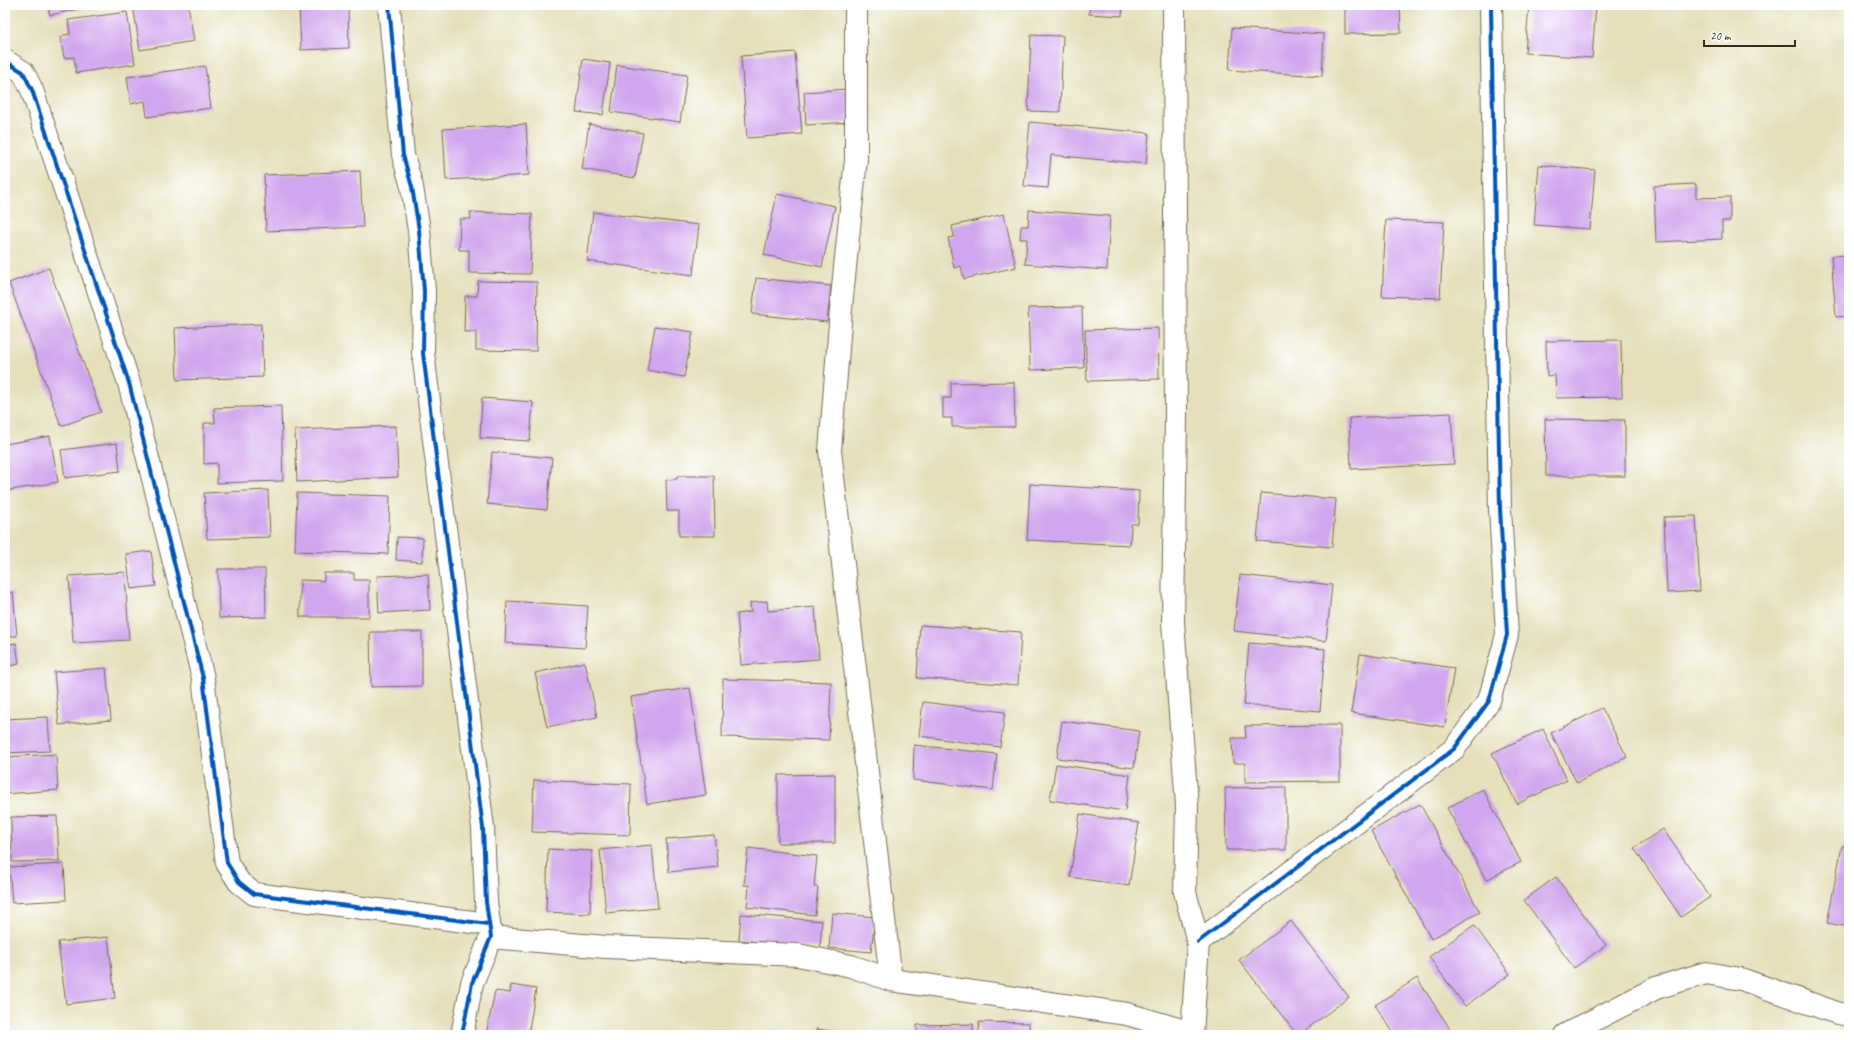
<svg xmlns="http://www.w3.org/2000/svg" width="1854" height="1040" font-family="Caveat,sans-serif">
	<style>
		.building { fill: #d0a6ee }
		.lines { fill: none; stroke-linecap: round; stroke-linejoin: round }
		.street-casing { stroke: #766a55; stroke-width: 24 }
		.street { stroke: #fff; stroke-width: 22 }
		.cycleway-casing { stroke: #fff; stroke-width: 6 }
		.cycleway { stroke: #0057b8; stroke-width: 4 }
	</style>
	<rect width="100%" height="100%" fill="#fff"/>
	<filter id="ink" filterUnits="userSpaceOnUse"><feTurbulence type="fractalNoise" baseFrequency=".025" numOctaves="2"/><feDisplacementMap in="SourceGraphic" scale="8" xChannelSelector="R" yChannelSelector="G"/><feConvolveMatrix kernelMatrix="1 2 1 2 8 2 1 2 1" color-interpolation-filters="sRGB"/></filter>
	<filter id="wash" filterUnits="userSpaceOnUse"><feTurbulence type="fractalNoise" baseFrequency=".012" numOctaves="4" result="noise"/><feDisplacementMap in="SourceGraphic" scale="16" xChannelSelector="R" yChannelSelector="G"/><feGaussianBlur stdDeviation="0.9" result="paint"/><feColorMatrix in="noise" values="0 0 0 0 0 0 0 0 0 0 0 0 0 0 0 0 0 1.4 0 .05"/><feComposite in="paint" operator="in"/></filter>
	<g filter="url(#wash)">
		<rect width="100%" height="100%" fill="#e5e0bb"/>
		<g id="blocks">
			<g class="building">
				<path d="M47,5H93V6L50,15Z"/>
				<path d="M133,5H188L194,41L140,50Z"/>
				<path d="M299,5H348L349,48L301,50Z"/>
				<path d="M1090,5H1123L1122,16L1089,14Z"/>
				<path d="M1345,5H1400L1401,33L1345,34Z"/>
				<path d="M1529,5H1596L1592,58L1525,53Z"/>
				<path d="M127,12L135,64L76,73L74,57L64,58L60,36L70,34L68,20Z"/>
				<path d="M1232,28L1324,34L1322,76L1229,70Z"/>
				<path d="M1031,35L1063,36L1060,112L1028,111Z"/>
				<path d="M795,52L802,134L747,138L741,56Z"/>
				<path d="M583,59L610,63L603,115L576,112Z"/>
				<path d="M617,65L687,75L680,122L611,112Z"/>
				<path d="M205,66L211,108L147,117L145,101L131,104L127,77Z"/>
				<path d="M848,89L850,122L806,125L804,92Z"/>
				<path d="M1030,122L1149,133L1146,164L1051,155L1048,188L1024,186Z"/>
				<path d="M526,124L529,175L446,180L443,129Z"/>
				<path d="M589,124L643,133L635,178L582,169Z"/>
				<path d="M1539,165L1595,170L1590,229L1534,225Z"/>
				<path d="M360,171L363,227L266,231L264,175Z"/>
				<path d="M1696,184V198L1730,197V221H1722V239L1656,242L1654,186Z"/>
				<path d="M777,194L835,206L822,267L764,255Z"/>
				<path d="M1029,210L1110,216L1107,270L1025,264L1027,239H1020L1021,226H1028Z"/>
				<path d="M470,212L532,214L530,274L469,273V250H459L460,219H471Z"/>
				<path d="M593,212L699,225L693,275L587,261Z"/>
				<path d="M1004,214L1016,267L964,279L961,266L954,268L948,238L954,237L952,226Z"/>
				<path d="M1386,220L1444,222L1440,298L1382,296Z"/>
				<path d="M1849,255V316L1836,317L1831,256Z"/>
				<path d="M49,268L101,412L61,426L9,283Z"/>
				<path d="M756,278L831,286L827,322L752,314Z"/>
				<path d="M478,281L537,282L536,351L476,350V332H464L465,296H477Z"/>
				<path d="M1082,307L1084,368L1030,370L1028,308Z"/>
				<path d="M261,324L263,377L177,380L175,328Z"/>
				<path d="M655,326L693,332L684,377L647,370Z"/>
				<path d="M1158,328L1159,379L1087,381L1085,330Z"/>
				<path d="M1621,340L1622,397L1556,398L1555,375L1547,376L1546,341Z"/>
				<path d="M1014,382L1015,427H952V418H943V398H951V383Z"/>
				<path d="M482,398L533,402L530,441L480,438Z"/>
				<path d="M281,406L283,481L217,483V463L204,464V423H215L214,408Z"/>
				<path d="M1451,413L1454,464L1351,469L1349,418Z"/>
				<path d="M1545,419L1625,420V476H1546Z"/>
				<path d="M396,426L398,477L297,482L295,430Z"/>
				<path d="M50,436L58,482L5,491V444Z"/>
				<path d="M117,443L120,471L65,478L61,450Z"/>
				<path d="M492,452L552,458L547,510L487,504Z"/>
				<path d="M677,476H714L715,536H679V511H667L666,480L677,479Z"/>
				<path d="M1030,484L1139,491L1138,524H1131L1130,545L1027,540Z"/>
				<path d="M268,490L270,537L207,539L204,493Z"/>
				<path d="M297,493L390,496L388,554L295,551Z"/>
				<path d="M1261,493L1336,499L1332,547L1257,541Z"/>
				<path d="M1696,516L1700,591L1667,593L1664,517Z"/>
				<path d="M397,537L423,538L422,562L396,560Z"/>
				<path d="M151,551L156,586L131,589L126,554Z"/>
				<path d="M218,569H265L266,617L219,618Z"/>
				<path d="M125,572L129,640L73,643L69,576Z"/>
				<path d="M324,573H354V580H369V617H300V580L324,581Z"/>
				<path d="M428,574L430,610L379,613L377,576Z"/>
				<path d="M1240,575L1332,585L1326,641L1234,631Z"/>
				<path d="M13,592L17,636L5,637V593Z"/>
				<path d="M507,601L588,606L585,648L505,643Z"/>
				<path d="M767,601L768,611L815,607L819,659L741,665L737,614L751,612L750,603Z"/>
				<path d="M920,625L1021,632L1018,685L917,678Z"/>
				<path d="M370,632H422V686L371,687Z"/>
				<path d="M16,643L19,664L5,667V645Z"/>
				<path d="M1249,643L1325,649L1320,711L1244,705Z"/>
				<path d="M1360,654L1454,668L1445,727L1351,713Z"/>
				<path d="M585,662L597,717L547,727L535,673Z"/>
				<path d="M106,668L111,720L59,725L54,672Z"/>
				<path d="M723,679L831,682L829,740L722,737Z"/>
				<path d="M690,688L706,795L647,804L631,697Z"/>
				<path d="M923,702L1005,712L1000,747L919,736Z"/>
				<path d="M1602,708L1627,757L1577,783L1551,733Z"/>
				<path d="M48,717L50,751L5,753V719Z"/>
				<path d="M1062,721L1139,731L1134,768L1057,758Z"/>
				<path d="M1340,725V781L1245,782V763H1233L1232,738H1246L1245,726Z"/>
				<path d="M1543,729L1567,780L1517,804L1492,753Z"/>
				<path d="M914,745L997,754L993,790L913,780Z"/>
				<path d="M56,754L58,790L5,794V757Z"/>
				<path d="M1056,764L1130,775L1125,811L1050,800Z"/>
				<path d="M835,774V843H778V775Z"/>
				<path d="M534,780L631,784L630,835L532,832Z"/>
				<path d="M1286,787V850H1226L1225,788Z"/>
				<path d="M1483,789L1521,862L1486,880L1447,808Z"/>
				<path d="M1420,804L1480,912L1431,939L1371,831Z"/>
				<path d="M1080,814L1139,823L1129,886L1070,877Z"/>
				<path d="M57,816L59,861L12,862L11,817Z"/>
				<path d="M1663,829L1710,897L1681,917L1634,848Z"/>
				<path d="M714,835L718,867L669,872L666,839Z"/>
				<path d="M652,845L658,908L606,913L600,850Z"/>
				<path d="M1842,846L1849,847V927L1827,923Z"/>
				<path d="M748,848L817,856L814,887H818L815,915L747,907L749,885H744Z"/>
				<path d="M548,849L592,851L590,914L546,912Z"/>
				<path d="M64,864L66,900L12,903L9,867Z"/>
				<path d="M1556,877L1606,945L1574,968L1524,900Z"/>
				<path d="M832,913L875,917L871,952L829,948Z"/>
				<path d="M741,914L822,921L820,948L739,940Z"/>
				<path d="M1291,921L1349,997L1299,1035H1297L1239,960Z"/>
				<path d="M1474,925L1510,974L1465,1006L1429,957Z"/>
				<path d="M108,937L115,998L66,1004L58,942Z"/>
				<path d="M1417,978L1454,1035H1395L1375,1005Z"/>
				<path d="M511,985L536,989L528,1035H486L495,991L510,993Z"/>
				<path d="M979,1022L1029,1023V1035H979Z"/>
				<path d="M973,1024V1035H917V1025Z"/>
				<path d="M816,1029L859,1034V1035H816Z"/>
			</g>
		</g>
	</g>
	<g filter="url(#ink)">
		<use href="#blocks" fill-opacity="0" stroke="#766a55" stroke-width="1"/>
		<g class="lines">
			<defs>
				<g id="street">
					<path d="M389,5L403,155L412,187L419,230L424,291L423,353L483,828L486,902L491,937L472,983L462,1035"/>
					<path d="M856,5V159L842,297L830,451L891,980"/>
					<path d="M1174,5L1176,418L1173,622L1187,805L1185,892L1198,942L1192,1035"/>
					<path d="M5,61L23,72L32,90L129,383L203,678L227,863L239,882L254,894L488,924"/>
					<path d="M491,937L606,947L798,955L851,966L891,980L1127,1014L1192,1033"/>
					<path d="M1198,942L1454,749L1489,701L1507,635L1500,508L1491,5"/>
					<path d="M1565,1035L1656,988L1706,973L1741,979L1837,1013L1849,1015"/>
				</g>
			</defs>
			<use href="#street" class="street-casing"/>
			<use href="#street" class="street"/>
			<defs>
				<g id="cycleway">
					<path d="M389,5L403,155L412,187L419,230L424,291L423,353L483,828L486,902L491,937L472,983L462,1035"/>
					<path d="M5,61L23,72L32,90L129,383L203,678L227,863L239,882L254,894L488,924"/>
					<path d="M1198,942L1454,749L1489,701L1507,635L1500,508L1491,5"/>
				</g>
			</defs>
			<use href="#cycleway" class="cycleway-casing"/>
			<use href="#cycleway" class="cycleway"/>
		</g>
	</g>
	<rect width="1854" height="1040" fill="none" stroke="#fff" stroke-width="20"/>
	<path d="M1704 40v6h91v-6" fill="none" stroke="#3b2a1e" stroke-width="2"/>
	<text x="1710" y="40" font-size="12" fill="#3b2a1e" stroke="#ffffff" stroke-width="3" paint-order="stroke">20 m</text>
</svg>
